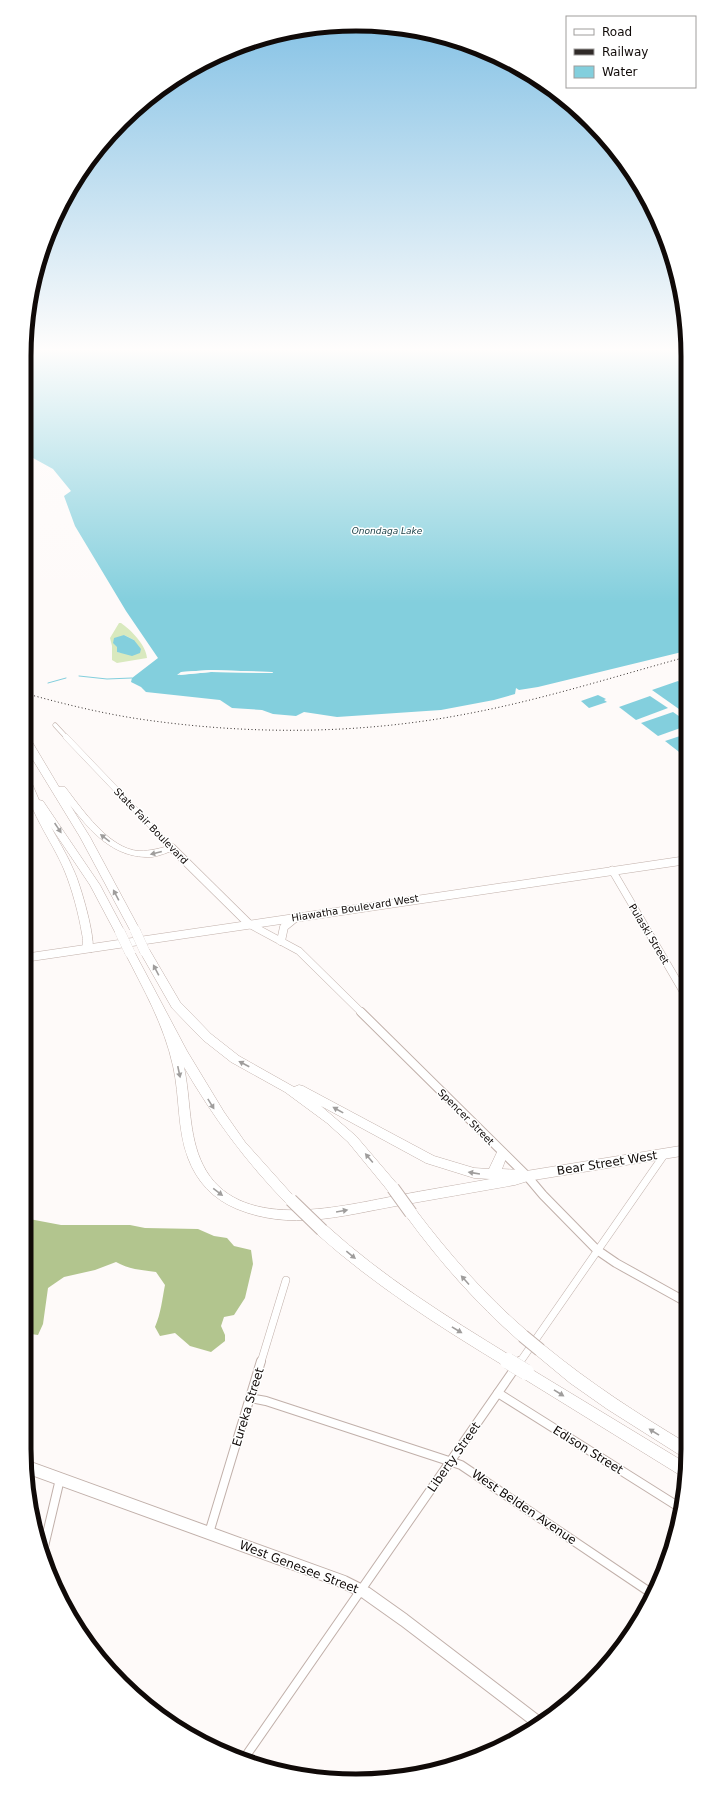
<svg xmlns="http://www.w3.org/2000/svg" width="712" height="1805" font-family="'DejaVu Sans',sans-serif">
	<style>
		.green { fill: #d9e9be; fill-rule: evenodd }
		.forest { fill: #b2c58e }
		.water { fill: #83cfdd; fill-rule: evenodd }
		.pier { fill: #fefaf9 }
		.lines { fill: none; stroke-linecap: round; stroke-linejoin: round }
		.stream { stroke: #83cfdd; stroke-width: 1 }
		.street-far3-casing { stroke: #c1b0aa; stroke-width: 5 }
		.street-far2-casing { stroke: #c1b0aa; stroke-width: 6 }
		.street-far1-casing { stroke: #c1b0aa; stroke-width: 8 }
		.street-casing { stroke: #c1b0aa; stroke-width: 10 }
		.secondary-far1-casing { stroke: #c1b0aa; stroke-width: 8 }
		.secondary-casing { stroke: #c1b0aa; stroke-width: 10 }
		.primary-far2-casing { stroke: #c1b0aa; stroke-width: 9 }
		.primary-far1-casing { stroke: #c1b0aa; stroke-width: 11 }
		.primary-casing { stroke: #c1b0aa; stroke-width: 14 }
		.highway-casing { stroke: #c1b0aa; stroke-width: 1 }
		.street-far3 { stroke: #fff; stroke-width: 4 }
		.street-far2 { stroke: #fff; stroke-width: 5.5 }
		.street-far1 { stroke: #fff; stroke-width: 7 }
		.street { stroke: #fff; stroke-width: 8 }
		.secondary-far1 { stroke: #fff; stroke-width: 7 }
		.secondary { stroke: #fff; stroke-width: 8 }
		.primary-far2 { stroke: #fff; stroke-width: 8 }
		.primary-far1 { stroke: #fff; stroke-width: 10 }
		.primary { stroke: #fff; stroke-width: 12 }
		.highway { fill: #fff; fill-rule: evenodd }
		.rail { stroke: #302a28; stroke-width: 1; stroke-dasharray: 1 2.5; stroke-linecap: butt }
		.highway-bridge-far2-casing { stroke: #c1b0aa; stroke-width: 10; stroke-linecap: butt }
		.highway-bridge-far1-casing { stroke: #c1b0aa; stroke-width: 14; stroke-linecap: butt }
		.highway-bridge-casing { stroke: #c1b0aa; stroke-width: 16; stroke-linecap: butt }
		.highway-bridge-far2 { stroke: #fff; stroke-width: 10 }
		.highway-bridge-far1 { stroke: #fff; stroke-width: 12 }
		.highway-bridge { stroke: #fff; stroke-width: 16 }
		.oneway { fill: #9f9d9c }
		.labels { text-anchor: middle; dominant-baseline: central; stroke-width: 3; stroke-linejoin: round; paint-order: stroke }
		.far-water-label { font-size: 9px; font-style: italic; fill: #173c42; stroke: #fff }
		.street-label { font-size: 10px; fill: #100a08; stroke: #fff }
		.near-street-label { font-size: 12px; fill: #100a08; stroke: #fff }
		.rim { fill: none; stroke: #100a08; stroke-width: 5 }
	</style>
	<rect width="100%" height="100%" fill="#fefaf9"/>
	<path class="green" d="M119,623H121C131,630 146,645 147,658L117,663L112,660V646L110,638ZM124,635L134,640L123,653L117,652V647Z"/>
	<path class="forest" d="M24,1218L61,1225H130L145,1228L198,1229L214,1236L227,1238L234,1246L251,1250L253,1264L245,1298L234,1315L224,1317L221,1326L225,1335V1341L211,1352L190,1346L175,1333L160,1336L155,1327C161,1313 162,1300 165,1285L156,1272C141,1270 128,1269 116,1262L95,1270L64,1277L48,1288L43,1324L38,1335L31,1334L32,1314L24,1306Z"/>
	<g class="water">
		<path d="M25,350H685L686,651L538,687L519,690L516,688L515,694L494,700L441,710L337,717L304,712L296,716L273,714L262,710L232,708L220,700L146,692L141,687L131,682L132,678L158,658L126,611L75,526L64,496L71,491L53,469L24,453ZM211,670L272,672L273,673L211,672L180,675L181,672Z"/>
		<path d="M124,635L134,640L141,649L140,653L132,656L117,652V647L113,643L114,638Z"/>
		<path d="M678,681L686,686V714L652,690Z"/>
		<path d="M598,695L606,699L604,700L607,702L589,708L581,701Z"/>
		<path d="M650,696L668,708L636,720L619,707Z"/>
		<path d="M673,712L686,721V726L658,736L641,723Z"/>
		<path d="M686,734V754L683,755L665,741Z"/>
	</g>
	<path class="pier" d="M211,670L272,672L273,673L211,672L177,675L181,672Z"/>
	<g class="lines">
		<g class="stream">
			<path d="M79,676L107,679L132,678"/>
			<path d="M48,683L66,678"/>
		</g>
		<defs>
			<path id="street-far3" d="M55,725L67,738"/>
			<path id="street-far2" d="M66,737L172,848"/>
			<g id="street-far1">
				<path d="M261,1362L286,1280"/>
				<path d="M520,1362L664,1155"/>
			</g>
			<g id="street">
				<path d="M498,1393L679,1507"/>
				<path d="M250,1398L266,1401L461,1465L651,1593"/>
				<path d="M209,1533L261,1361"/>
				<path d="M42,1555L60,1479"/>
				<path d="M243,1760L520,1361"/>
			</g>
			<g id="secondary-far1">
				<path d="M612,870L687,998"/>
				<path d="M249,924L299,951L362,1013"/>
			</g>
			<path id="secondary" d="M361,1012L527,1176L543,1195L597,1250L616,1263L688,1303"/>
			<g id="primary-far2">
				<path d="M172,848L249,924"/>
				<path d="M281,941L284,927L295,918"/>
				<path d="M24,958L687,860"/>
			</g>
			<path id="primary-far1" d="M527,1176L687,1150"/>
			<path id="primary" d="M27,1467L344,1582L366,1593L404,1620L540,1724"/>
			<g id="highway">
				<path d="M24,732L28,735L59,787H65C82,809 109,849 139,851C151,851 161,848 172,845L177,848L175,850C168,852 160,856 152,857C114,859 91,832 70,805L90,837L140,930L139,932L135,933L130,930L80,837L33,760L24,743Z"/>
				<path d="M24,771L28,774L39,800L43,801L100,885L125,932L124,934H116L90,885L51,827C59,842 68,856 74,871C80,883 97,941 92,952H84C81,946 84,940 82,934C79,915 72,889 65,872C52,839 24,808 24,771Z"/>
				<path d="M145,948L149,949L180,1002L211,1034L239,1056L294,1087L299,1085L303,1086L434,1156L474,1168L489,1169L498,1150L502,1148L506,1150L508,1153L502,1169L521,1170L531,1172L533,1176L531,1180L515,1185C475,1192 436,1199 396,1206C341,1216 291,1231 237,1209C213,1199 197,1182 188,1158C177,1129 180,1097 173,1066C164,1025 144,990 125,953L126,950L130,949L135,953L187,1051L224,1112L245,1142L297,1200L295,1204L291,1205L287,1204C246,1162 213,1117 184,1067C191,1099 188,1135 203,1165C237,1233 337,1207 395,1196C426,1190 458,1185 490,1179L474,1178L426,1163L321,1106L356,1136L397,1184L399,1188L397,1192L393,1193L389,1192L348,1142L327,1123L285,1092L231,1062L203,1040L172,1008L140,952Z"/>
				<path d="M411,1208L415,1209C449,1254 485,1295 528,1332L530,1336L528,1340L523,1342L518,1340C476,1303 440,1262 407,1217L405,1213L407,1209Z"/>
				<path d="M322,1225L327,1226C383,1277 446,1316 511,1356L513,1360L511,1364L506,1366L501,1364C437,1325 374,1285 317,1234L316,1230L317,1226Z"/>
				<path d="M540,1344L545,1346C590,1383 638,1414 688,1444L686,1459L607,1409L570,1383L535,1354L533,1350L535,1346Z"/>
				<path d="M526,1366L686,1463L683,1477L521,1377L519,1372L521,1367Z"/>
			</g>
		</defs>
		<use href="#street-far3" class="street-far3-casing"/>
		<use href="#street-far2" class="street-far2-casing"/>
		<use href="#street-far1" class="street-far1-casing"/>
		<use href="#street" class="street-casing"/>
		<use href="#secondary-far1" class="secondary-far1-casing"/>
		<use href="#secondary" class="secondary-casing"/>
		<use href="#primary-far2" class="primary-far2-casing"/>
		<use href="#primary-far1" class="primary-far1-casing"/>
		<use href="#primary" class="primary-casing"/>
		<use href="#highway" class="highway-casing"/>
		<use href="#street-far3" class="street-far3"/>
		<use href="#street-far2" class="street-far2"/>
		<use href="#street-far1" class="street-far1"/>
		<use href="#street" class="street"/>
		<use href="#secondary-far1" class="secondary-far1"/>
		<use href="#secondary" class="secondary"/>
		<use href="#primary-far2" class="primary-far2"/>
		<use href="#primary-far1" class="primary-far1"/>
		<use href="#primary" class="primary"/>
		<use href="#highway" class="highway"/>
		<path class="rail" d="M24,693C60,703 96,712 133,718C243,735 357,735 466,714C541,700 613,677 686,657"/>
		<defs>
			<g id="highway-bridge-far2">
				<path d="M135,930L145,952"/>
				<path d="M120,932L130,953"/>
			</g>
			<g id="highway-bridge-far1">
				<path d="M393,1188L411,1213"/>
				<path d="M291,1200L322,1230"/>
				<path d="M523,1336L540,1350"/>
				<path d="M506,1360L510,1362"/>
			</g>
			<path id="highway-bridge" d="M508,1361L526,1372"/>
		</defs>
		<use href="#highway-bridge-far2" class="highway-bridge-far2-casing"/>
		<use href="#highway-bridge-far1" class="highway-bridge-far1-casing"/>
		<use href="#highway-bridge" class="highway-bridge-casing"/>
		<use href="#highway-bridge-far2" class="highway-bridge-far2"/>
		<use href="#highway-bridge-far1" class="highway-bridge-far1"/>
		<use href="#highway-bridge" class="highway-bridge"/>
	</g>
	<defs><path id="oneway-solid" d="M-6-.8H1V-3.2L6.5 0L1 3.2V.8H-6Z"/></defs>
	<g class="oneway">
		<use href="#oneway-solid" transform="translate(58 828) rotate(56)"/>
		<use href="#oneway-solid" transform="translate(105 838) rotate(-142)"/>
		<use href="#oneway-solid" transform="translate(156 853) rotate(166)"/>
		<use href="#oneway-solid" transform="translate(116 895) rotate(-118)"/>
		<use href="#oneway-solid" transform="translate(156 970) rotate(-118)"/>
		<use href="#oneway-solid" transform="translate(244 1064) rotate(-152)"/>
		<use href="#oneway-solid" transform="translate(179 1072) rotate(78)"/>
		<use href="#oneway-solid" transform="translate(211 1104) rotate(58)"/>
		<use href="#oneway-solid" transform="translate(338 1110) rotate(-151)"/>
		<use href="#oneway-solid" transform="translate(369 1158) rotate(-130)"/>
		<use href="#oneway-solid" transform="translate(474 1173) rotate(-171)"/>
		<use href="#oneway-solid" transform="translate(218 1192) rotate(37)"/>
		<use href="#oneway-solid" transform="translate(342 1211) rotate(-10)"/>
		<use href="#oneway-solid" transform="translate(351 1255) rotate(39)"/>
		<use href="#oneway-solid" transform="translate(465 1280) rotate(-132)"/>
		<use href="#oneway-solid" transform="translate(457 1330) rotate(31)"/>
		<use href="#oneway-solid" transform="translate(559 1393) rotate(32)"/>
		<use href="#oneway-solid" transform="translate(654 1432) rotate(-148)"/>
	</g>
	<linearGradient id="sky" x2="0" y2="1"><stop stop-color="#7fbfe4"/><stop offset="0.58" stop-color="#fffdfc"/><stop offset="1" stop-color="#fffdfc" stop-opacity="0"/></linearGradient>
	<rect width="712" height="603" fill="url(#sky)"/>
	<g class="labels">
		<g class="far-water-label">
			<text x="387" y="531">Onondaga Lake</text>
		</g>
		<g class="street-label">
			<text transform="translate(151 826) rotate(46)">State Fair Boulevard</text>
			<text transform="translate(355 908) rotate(-9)">Hiawatha Boulevard West</text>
			<text transform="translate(649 934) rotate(59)">Pulaski Street</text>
			<text transform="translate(466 1117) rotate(45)">Spencer Street</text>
		</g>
		<g class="near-street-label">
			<text transform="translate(607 1163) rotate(-9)">Bear Street West</text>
			<text transform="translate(248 1407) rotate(-73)">Eureka Street</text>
			<text transform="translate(588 1450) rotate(32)">Edison Street</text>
			<text transform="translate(454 1457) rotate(-55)">Liberty Street</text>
			<text transform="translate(524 1507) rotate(34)">West Belden Avenue</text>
			<text transform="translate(299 1567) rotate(21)">West Genesee Street</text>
		</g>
	</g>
	<path d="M0 0H712V1805H0ZM356 31H356A325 325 0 0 1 681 356V1449A325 325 0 0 1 356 1774H356A325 325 0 0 1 31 1449V356A325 325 0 0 1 356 31Z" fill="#fff" fill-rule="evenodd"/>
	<path class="rim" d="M356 31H356A325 325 0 0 1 681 356V1449A325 325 0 0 1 356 1774H356A325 325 0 0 1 31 1449V356A325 325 0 0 1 356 31Z"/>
	<rect x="566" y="16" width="130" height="72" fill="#ffffff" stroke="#9f9d9c"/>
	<rect x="574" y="29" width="20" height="6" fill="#ffffff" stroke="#9f9d9c"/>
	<text x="602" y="36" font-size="12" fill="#100a08">Road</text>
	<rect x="574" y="49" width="20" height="6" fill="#302a28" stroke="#9f9d9c"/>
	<text x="602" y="56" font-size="12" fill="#100a08">Railway</text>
	<rect x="574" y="66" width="20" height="12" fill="#83cfdd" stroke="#9f9d9c"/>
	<text x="602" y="76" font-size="12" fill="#100a08">Water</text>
</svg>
